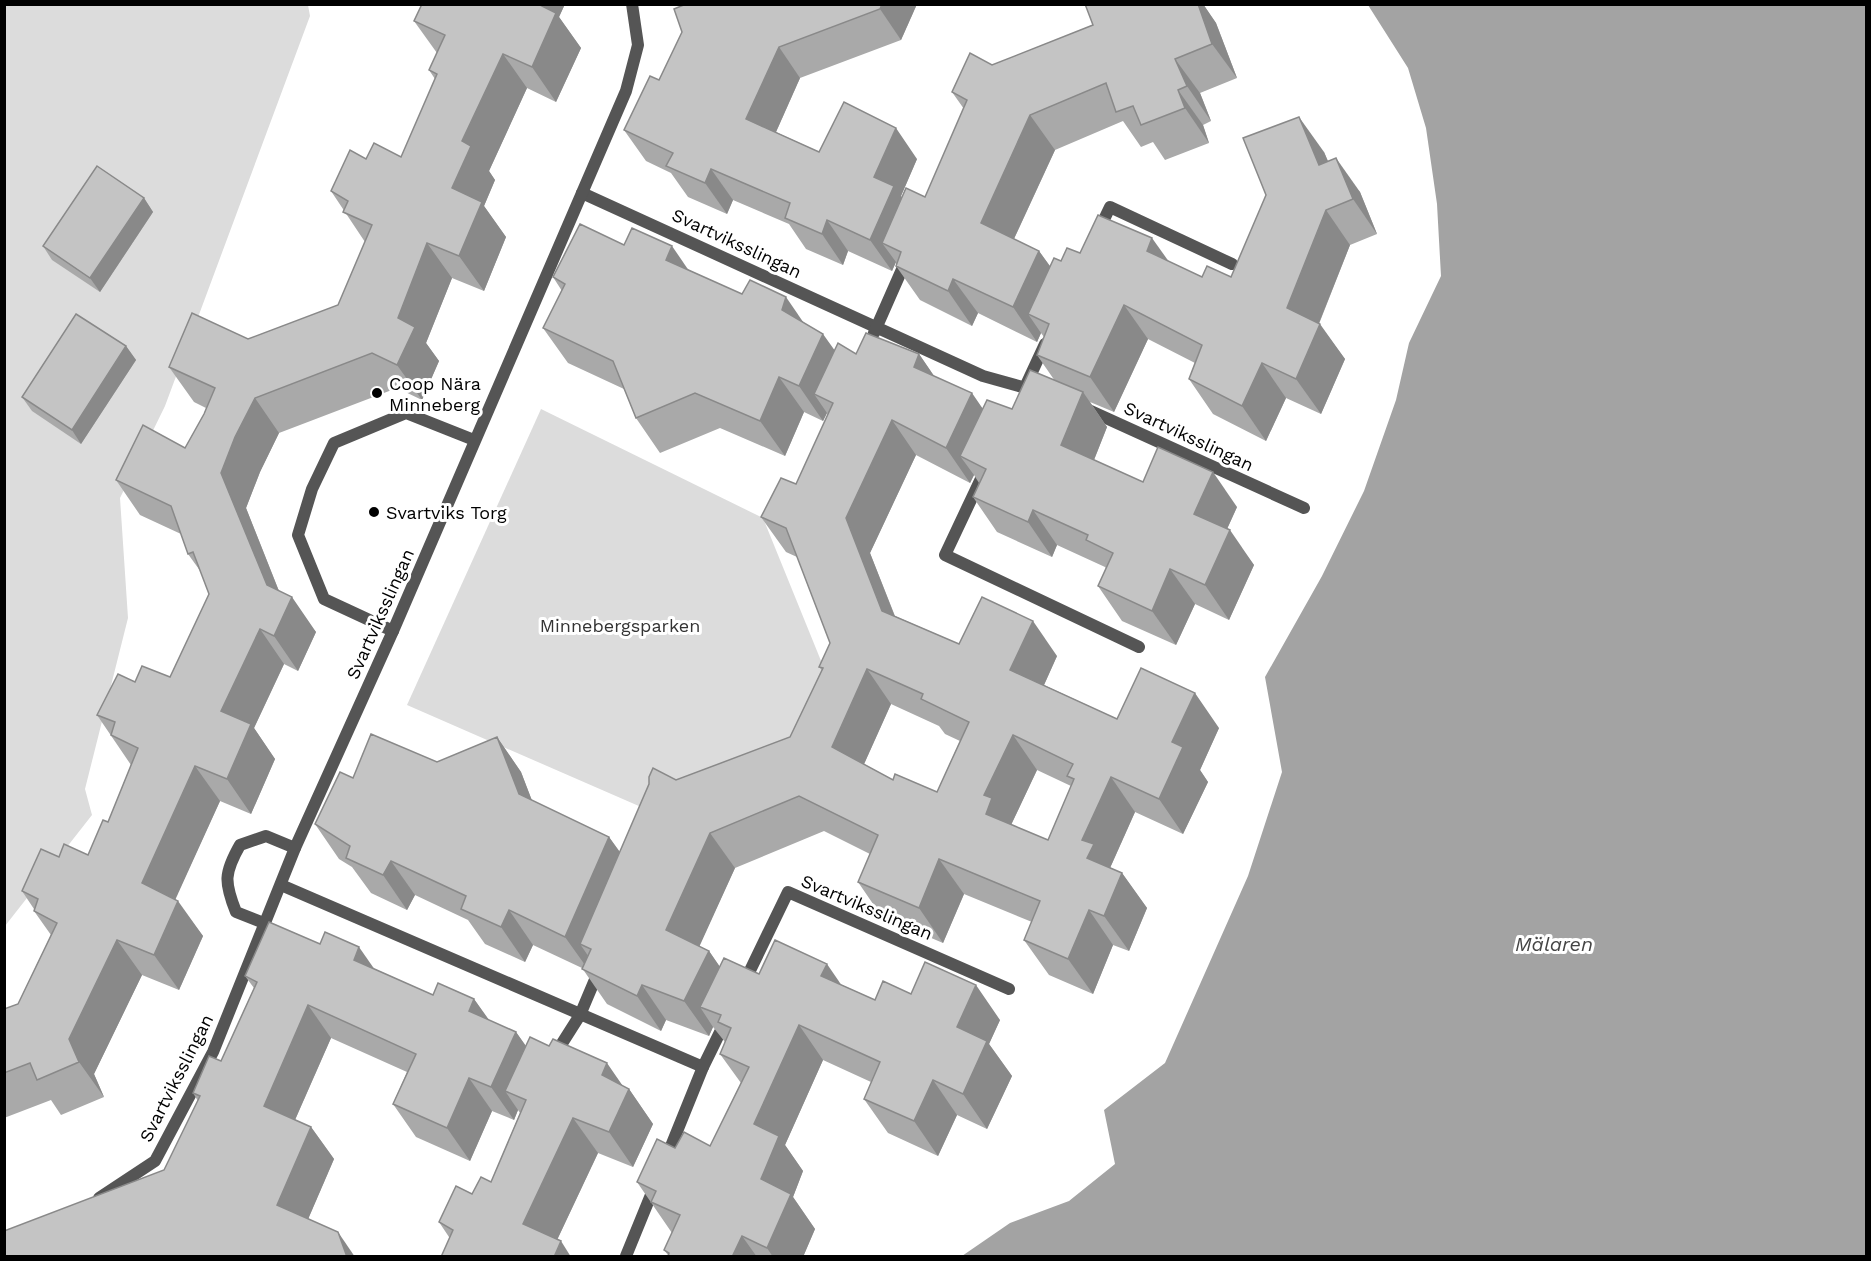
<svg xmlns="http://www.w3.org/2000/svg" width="1871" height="1261" font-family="'Work Sans',sans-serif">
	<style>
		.green { fill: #dcdcdc }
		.water { fill: #a3a3a3 }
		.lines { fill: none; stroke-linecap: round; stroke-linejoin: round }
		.lane { stroke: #555; stroke-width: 12 }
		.street { stroke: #555; stroke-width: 12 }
		.wall { fill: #a9a9a9; fill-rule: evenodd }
		.shaded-wall { fill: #898989 }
		.building { fill: #c4c4c4; stroke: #898989; stroke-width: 1.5; fill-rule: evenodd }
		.poi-dot { fill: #000; stroke: #fff; stroke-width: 2 }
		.labels { text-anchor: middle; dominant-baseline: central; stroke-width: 6; stroke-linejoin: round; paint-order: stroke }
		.street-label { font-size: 18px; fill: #000; stroke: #fff }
		.poi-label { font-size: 18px; fill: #000; stroke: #fff; text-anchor: start }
		.park-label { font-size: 18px; fill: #333; stroke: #fff }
		.water-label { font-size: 20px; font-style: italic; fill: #444; stroke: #fff }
	</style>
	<rect width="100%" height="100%" fill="#fff"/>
	<g class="green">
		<path d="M5,5H308L310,16L165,406L120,498L128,618L85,789L92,815L5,926Z"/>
		<path d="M541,409L763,518L830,683L795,752L648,810L407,705Z"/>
	</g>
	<path class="water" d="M1368,5H1866V1256H962L1010,1223L1069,1201L1115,1164L1104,1110L1165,1063L1248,876L1282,772L1265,677L1322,576L1364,491L1396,400L1409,343L1441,276L1437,204L1426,128L1408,68Z"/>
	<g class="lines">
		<g class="lane">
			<path d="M393,631L324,599L298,535L312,489L334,443L406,413L474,440"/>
			<path d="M264,923L236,912C224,882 224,873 240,845L266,836L295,848"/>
		</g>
		<g class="street">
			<path d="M582,193L983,376L1037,391"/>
			<path d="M1099,230L1110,207L1232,264"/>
			<path d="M874,333L907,258"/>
			<path d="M1026,385L1045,344"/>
			<path d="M1084,408L1304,508"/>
			<path d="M986,468L945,555L1139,647"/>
			<path d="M281,885L703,1067"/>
			<path d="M744,983L788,892L1009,989"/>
			<path d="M554,1056L580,1015L599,970"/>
			<path d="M665,1161L703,1067L726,1020"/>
			<path d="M99,1198L155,1161L213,1052L295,848L393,631L626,91L638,45L632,4"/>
			<path d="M626,1256L655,1185"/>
		</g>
	</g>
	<g class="wall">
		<path d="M422,4H565L559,17L581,48L556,102L527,88L489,171L495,180L484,206L506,237L484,291L452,278L426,343L439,361L422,400L397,388L279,433L260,472L246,508L279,591L316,632L298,671L284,664L254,728L275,759L251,814L220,801L175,899L203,936L179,990L142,975L94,1074L104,1097L61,1115L51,1100L4,1118V1009L18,1004L51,935L34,911V909L22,891L59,857L88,855L108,822L131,765L97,715L135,682L170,677L209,594L201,572L188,554L181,534L140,515L116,480L185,448L204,414L206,408L194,402L169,367L248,339L338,305L365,242L331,191L366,159L401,157L435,79L429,70L437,53L414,21Z"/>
		<path d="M917,4L901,40L800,78L776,132L819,152L917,159L901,196L902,198L925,197L964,109L952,92L992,65L1093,25L1085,4H1203L1216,23L1237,78L1200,93L1211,121L1203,125L1209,143L1165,160L1153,142L1141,147L1123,121L1055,150L1014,239L1039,251L1050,266L1080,253L1168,261L1202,277H1231L1324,152L1328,161L1360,192L1377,234L1350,245L1319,324L1345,359L1321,414L1286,398L1266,441L1213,414L1189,379L1195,363L1148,339L1114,412L1090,402L1107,427L1094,460L1143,482L1237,507L1227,529L1254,565L1229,620L1195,604L1176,645L1122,621L1098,586L1106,568L1105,567L1057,545L1052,557L997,532L973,497L979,483L974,475L970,483L916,455L870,553L895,616L959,644L1057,656L1044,685L1117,719L1219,728L1200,770L1208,782L1183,834L1135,812L1110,868L1122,873L1147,908L1129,951L1113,945L1093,994L1049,975L1024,940L1032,922L964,894L943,943L882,917L858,882L870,854L824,831L735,868L699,946L709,951L720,967L759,974L842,985L875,1000L911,994L1000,1020L989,1044L1012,1076L987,1129L957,1115L938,1156L888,1133L864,1099L871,1082L823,1060L785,1145L803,1171L793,1197L815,1229L803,1257H668V1255L664,1250L672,1233L637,1182L675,1148L710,1146L741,1083L720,1054L725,1042L713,1027L709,1036L666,1020L661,1031L607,1004L582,968L533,945L525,962L485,944L468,920L415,895L407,910L371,893L352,867L339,859L315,824L353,778L437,762L497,737L521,772L532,801L609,837L620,852L676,780L790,737L822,670L819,667L830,643L797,557L786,552L761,517L796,484L828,415L827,413L823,421L804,412L785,456L720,428L660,453L636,418L624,389L568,363L543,328L562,291L553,277L624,245L689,270L804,323L834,350L856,354H919L934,376L983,409H1012L1055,381L1037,355L1044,337L1041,333L1037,342L978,313L972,326L920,300L896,266V262L892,271L848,251L843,265L806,249L789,224L733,200L727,214L688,197L671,173L646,161L624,130L659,80L682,32ZM891,704L939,726L945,734L960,741L937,792L893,780L864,764ZM1037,770L1071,786L1048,840L1011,825Z"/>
		<path d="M144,198L153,212L100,292L52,260L43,246Z"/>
		<path d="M126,346L136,360L81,444L32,411L22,397Z"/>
		<path d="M375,969L433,995L474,999L489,1021L516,1032L526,1046L629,1089L653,1124L633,1167L598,1153L557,1240L449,1237L439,1222L472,1194L491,1182L520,1113L518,1110L514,1120L492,1111L470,1161L416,1137L393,1104L407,1072L331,1038L295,1120L311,1127L334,1159L308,1219L164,1170L198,1101L193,1093L221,1061L254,988L245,976Z"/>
	</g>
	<g class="shaded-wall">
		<path d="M531,4H565L559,17L581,48L556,102L532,67Z"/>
		<path d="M882,4H917L901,40L880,9Z"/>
		<path d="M1198,4H1203L1216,23L1237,78L1212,44Z"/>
		<path d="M779,47L800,78L768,150L746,119Z"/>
		<path d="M503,54L527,88L489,171L495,180L484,206L506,237L484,291L459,256L452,188L462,141Z"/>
		<path d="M1175,59L1200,93L1211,121L1187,86Z"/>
		<path d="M1178,90L1203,125L1209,143L1185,108Z"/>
		<path d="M1030,115L1055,150L1005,258L981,223Z"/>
		<path d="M1299,117L1324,152L1344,200L1319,165Z"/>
		<path d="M896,128L917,159L901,196L915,217L882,243L896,262L892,271L870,240L874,177Z"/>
		<path d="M1336,158L1360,192L1377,234L1353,199Z"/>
		<path d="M711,169L733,200L727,214L705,183Z"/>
		<path d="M144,198L153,212L100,292L90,278Z"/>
		<path d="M1326,210L1350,245L1311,343L1287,308Z"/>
		<path d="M827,220L848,251L843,265L822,234Z"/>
		<path d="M1152,238L1177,273L1147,251Z"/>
		<path d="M427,243L452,278L426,343L439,361L422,400L397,365L398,318Z"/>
		<path d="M672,246L696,281L666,260Z"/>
		<path d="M1039,251L1064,286L1028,314L1041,333L1037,342L1013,307Z"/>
		<path d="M953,279L978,313L972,326L948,291Z"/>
		<path d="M786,297L810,332L782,310Z"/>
		<path d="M1124,305L1148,339L1114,412L1090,377Z"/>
		<path d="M1320,324L1345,359L1321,414L1296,379Z"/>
		<path d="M823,334L848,369L814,394L827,413L823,421L799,386Z"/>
		<path d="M126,346L136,360L81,444L72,430Z"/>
		<path d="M919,354L943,389L914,367Z"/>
		<path d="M1262,363L1286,398L1266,441L1242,406Z"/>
		<path d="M779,377L804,412L785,456L760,421Z"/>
		<path d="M1083,392L1107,427L1086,480L1061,445Z"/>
		<path d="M972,393L996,428L960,456L974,475L970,483L946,448Z"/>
		<path d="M255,398L279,433L260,472L246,508L286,609L292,597L316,632L298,671L274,636L221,473L235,437Z"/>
		<path d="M892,420L916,455L870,553L906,645L882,611L846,518Z"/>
		<path d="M1213,472L1237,507L1218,549L1194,514Z"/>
		<path d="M1033,510L1057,545L1052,557L1028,522Z"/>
		<path d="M1230,530L1254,565L1229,620L1205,585Z"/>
		<path d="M1170,569L1195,604L1176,645L1152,611Z"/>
		<path d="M1033,621L1057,656L1035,705L1010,670Z"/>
		<path d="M260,629L284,664L254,728L275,759L251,814L227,779L221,711Z"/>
		<path d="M867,669L891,704L856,782L832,747Z"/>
		<path d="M1195,693L1219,728L1200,770L1208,782L1183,834L1159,799L1172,742Z"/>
		<path d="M1013,735L1037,770L1011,825L986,814L984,795Z"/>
		<path d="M497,737L521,772L543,829L519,794Z"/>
		<path d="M195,766L220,801L167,918L142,883Z"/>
		<path d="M1111,777L1135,812L1110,868L1087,858L1082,840Z"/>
		<path d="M710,833L735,868L691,965L666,930Z"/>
		<path d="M609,837L633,871L591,949L580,944L593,963L590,972L565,937Z"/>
		<path d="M939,859L964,894L943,943L919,908Z"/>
		<path d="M391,861L415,895L407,910L383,875Z"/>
		<path d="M1122,873L1147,908L1129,951L1104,916Z"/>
		<path d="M178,901L203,936L179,990L154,955Z"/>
		<path d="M509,910L533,945L525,962L501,927Z"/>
		<path d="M1089,910L1113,945L1093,994L1068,959Z"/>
		<path d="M117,940L142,975L94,1074L104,1097L79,1062L69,1039Z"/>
		<path d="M359,947L382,980L354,960Z"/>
		<path d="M709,951L733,986L700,1007L713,1027L709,1036L684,1001Z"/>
		<path d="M827,964L851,999L821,976Z"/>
		<path d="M642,985L666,1020L661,1031L637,996Z"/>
		<path d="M976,985L1000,1020L989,1044L1012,1076L987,1129L963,1094L957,1027Z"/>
		<path d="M474,999L497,1031L469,1011Z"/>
		<path d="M308,1005L331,1038L287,1138L264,1106Z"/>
		<path d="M799,1025L823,1060L785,1145L803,1171L793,1197L815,1229L803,1257H773L767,1248L761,1179L754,1124Z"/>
		<path d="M516,1032L539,1065L505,1091L518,1110L514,1120L491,1087Z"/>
		<path d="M607,1063L627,1092L629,1089L653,1124L633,1167L609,1132L602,1075Z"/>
		<path d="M469,1078L492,1111L470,1161L447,1128Z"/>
		<path d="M933,1080L957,1115L938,1156L914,1121Z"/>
		<path d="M573,1118L598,1153L549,1257L523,1224Z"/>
		<path d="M311,1127L334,1159L300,1238L277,1205Z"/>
		<path d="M338,1232L355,1257H347Z"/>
		<path d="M742,1236L757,1257H732Z"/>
		<path d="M561,1241L571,1257H554Z"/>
	</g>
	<g class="building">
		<path d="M422,4H538L556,13L532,67L503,54L462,141L471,146L452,188L482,202L459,256L427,243L398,318L415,327L397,365L372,353L255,398L235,437L221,473L267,585L292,597L274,636L260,629L221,711L251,724L227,779L195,766L142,883L178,901L154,955L117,940L69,1039L79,1062L37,1080L30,1063L4,1073V1009L18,1004L57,923L34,911L38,899L22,891L41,849L59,857L64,844L88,855L103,820L108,822L138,748L111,735L115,722L97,715L118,674L135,682L142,666L170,677L209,594L193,552L188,554L171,506L116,480L143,425L185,448L204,414L215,388L169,367L192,313L248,339L338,305L372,225L343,212L348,201L331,191L350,150L366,159L374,143L401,157L437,74L429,70L445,35L414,21Z"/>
		<path d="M686,4H882L880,9L779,47L746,119L819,152L844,102L896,128L874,177L894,186L870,240L827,220L822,234L785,218L790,203L711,169L705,183L666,166L673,153L624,130L650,76L659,80L682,32L674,9Z"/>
		<path d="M1085,4H1198L1212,44L1175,59L1187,86L1178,90L1185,108L1141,125L1133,106L1116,112L1106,83L1030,115L981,223L1039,251L1013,307L953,279L948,291L896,266L901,252L882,243L906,188L925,197L967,100L952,92L970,53L992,65L1093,25Z"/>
		<path d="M1299,117L1319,165L1336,158L1353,199L1326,210L1287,308L1320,324L1296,379L1262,363L1242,406L1189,379L1202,345L1124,305L1090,377L1037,355L1049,324L1028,314L1054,258L1061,261L1067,248L1080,253L1098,215L1152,238L1147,251L1202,277L1207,266L1231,277L1266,195L1243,138Z"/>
		<path d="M97,166L144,198L90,278L43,246Z"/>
		<path d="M580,224L624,245L632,228L672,246L666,260L742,294L750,280L786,297L782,310L823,334L799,386L779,377L760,421L695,393L636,418L613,361L543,328L565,284L553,277Z"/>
		<path d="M76,314L126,346L72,430L22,397Z"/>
		<path d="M866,333L919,354L914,367L972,393L946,448L892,420L846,518L882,611L959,644L982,597L1033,621L1010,670L1117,719L1141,668L1195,693L1172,742L1183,747L1159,799L1111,777L1082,840L1094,844L1087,858L1122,873L1104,916L1089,910L1068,959L1024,940L1040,901L939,859L919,908L858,882L878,835L799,796L710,833L666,930L709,951L684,1001L642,985L637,996L582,969L591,949L580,944L649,784V777L653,768L676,780L790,737L823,668L819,667L830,643L786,528L761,517L781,478L796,484L833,403L814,394L838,343L856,354ZM867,669L923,694L921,699L969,722L937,792L895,774L893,780L832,747ZM1013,735L1073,764L1067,776L1074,779L1048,840L986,814L992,798L984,795Z"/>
		<path d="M1030,370L1083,392L1061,445L1143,482L1158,447L1213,472L1194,514L1230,530L1205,585L1170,569L1152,611L1098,586L1113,553L1086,540L1088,535L1033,510L1028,522L973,497L986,469L960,456L987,400L1012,409Z"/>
		<path d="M371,734L437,762L497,737L519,794L609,837L565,937L509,910L501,927L461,909L466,896L391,861L383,875L346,858L350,846L315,824L340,772L353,778Z"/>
		<path d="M269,922L320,944L325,932L359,947L354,960L433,995L438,983L474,999L469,1011L516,1032L491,1087L469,1078L447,1128L393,1104L416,1054L308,1005L264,1106L311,1127L277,1205L338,1232L347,1257H4V1231L164,1170L200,1096L193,1093L209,1056L221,1061L257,982L245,976Z"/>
		<path d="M775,940L827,964L821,976L875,1000L883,981L911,994L925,962L976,985L957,1027L987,1041L963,1094L933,1080L914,1121L864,1099L880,1062L799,1025L754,1124L779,1136L761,1179L791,1194L767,1248L742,1236L732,1257H668L669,1253L664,1250L680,1215L651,1202L656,1191L637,1182L657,1139L675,1148L684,1132L710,1146L749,1067L720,1054L731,1028L718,1022L721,1015L700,1007L724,958L759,974Z"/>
		<path d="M530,1037L549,1046L553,1039L607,1063L602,1075L629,1089L609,1132L573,1118L523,1224L561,1241L554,1257H441L453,1230L439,1222L456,1186L472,1194L481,1177L491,1182L526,1100L505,1091Z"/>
	</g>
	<g class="poi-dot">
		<circle cx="377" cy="393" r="6"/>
		<circle cx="374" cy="512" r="6"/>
	</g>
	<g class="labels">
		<g class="street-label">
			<text transform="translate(737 243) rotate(25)">Svartviksslingan</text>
			<text transform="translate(1189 436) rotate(25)">Svartviksslingan</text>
			<text transform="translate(380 614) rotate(-66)">Svartviksslingan</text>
			<text transform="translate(867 907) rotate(23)">Svartviksslingan</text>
			<text transform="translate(176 1078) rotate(-63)">Svartviksslingan</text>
		</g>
		<g class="poi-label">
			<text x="389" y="383">Coop Nära<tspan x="389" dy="21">Minneberg</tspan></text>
			<text x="386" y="512">Svartviks Torg</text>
		</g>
		<g class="park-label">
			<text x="620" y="625">Minnebergsparken</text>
		</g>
		<g class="water-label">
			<text x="1554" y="944">Mälaren</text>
		</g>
	</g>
	<rect width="1871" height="1261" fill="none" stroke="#000000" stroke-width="12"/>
</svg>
